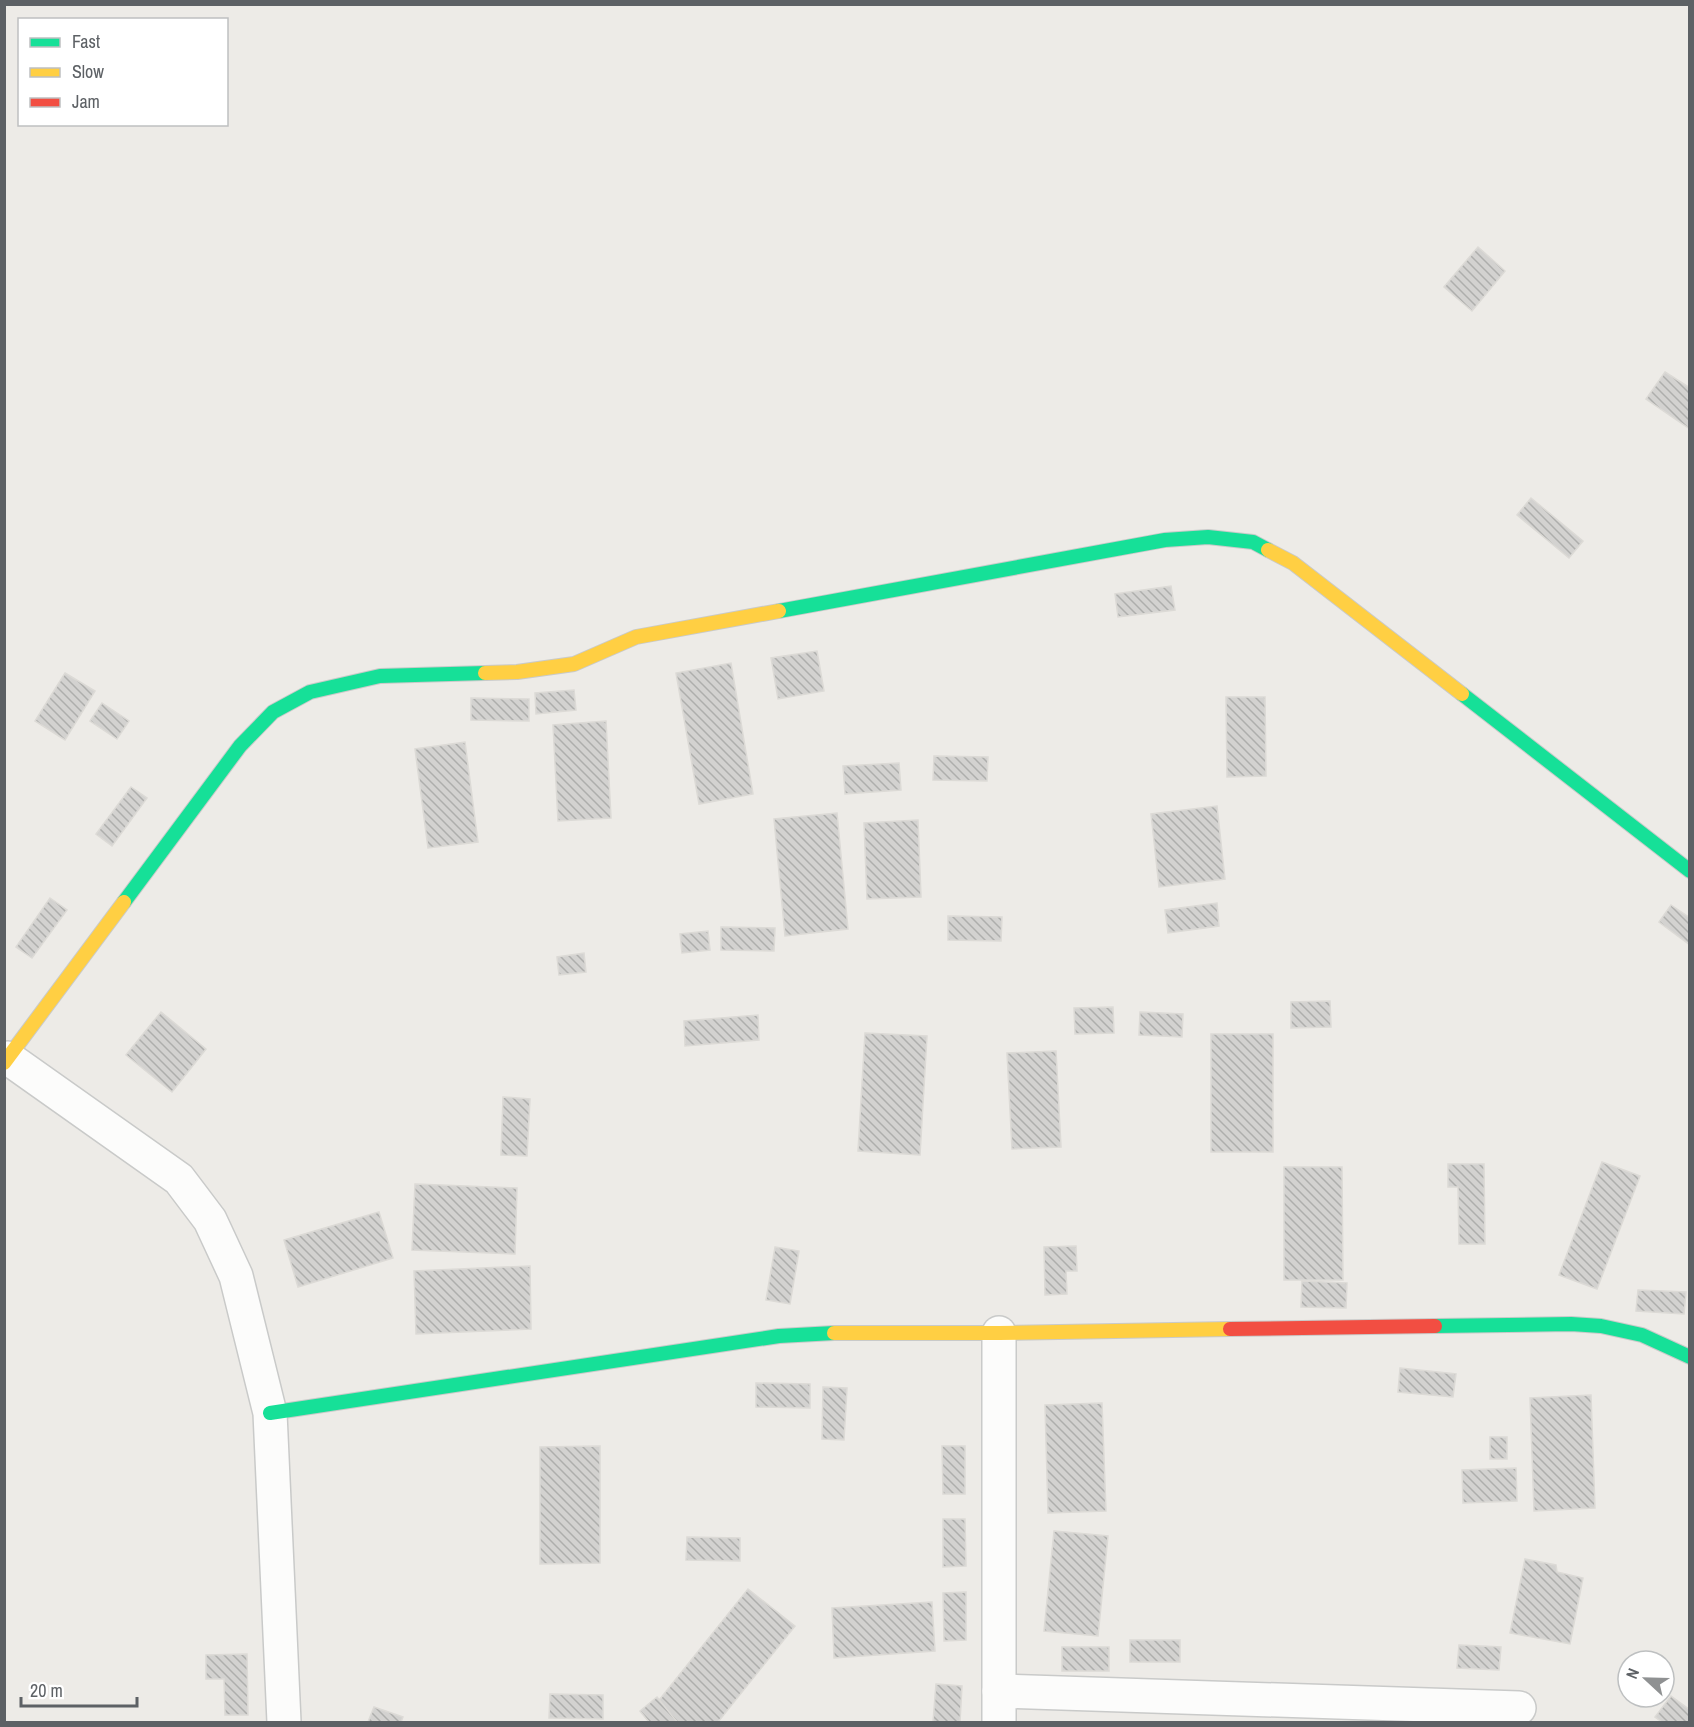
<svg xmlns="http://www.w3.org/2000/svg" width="1694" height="1727" font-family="'Archivo Narrow',sans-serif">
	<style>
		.building { fill: url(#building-back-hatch); stroke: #dcdad6; stroke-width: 1.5 }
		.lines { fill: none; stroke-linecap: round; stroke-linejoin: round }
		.street-casing { stroke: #c9cac9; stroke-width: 36 }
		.fast-casing { stroke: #c9cac9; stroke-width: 16 }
		.slow-casing { stroke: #c9cac9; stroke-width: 16 }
		.jam-casing { stroke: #c9cac9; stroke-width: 16 }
		.street { stroke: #fcfcfb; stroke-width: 33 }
		.fast { stroke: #16e098; stroke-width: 14 }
		.slow { stroke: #ffcf43; stroke-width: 14 }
		.jam { stroke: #f24e42; stroke-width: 14 }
	</style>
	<defs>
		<pattern id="building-back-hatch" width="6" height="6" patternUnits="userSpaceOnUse" patternTransform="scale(1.5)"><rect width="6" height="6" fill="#d3d2d0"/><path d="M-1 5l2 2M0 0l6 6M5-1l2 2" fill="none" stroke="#aeaeac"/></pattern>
	</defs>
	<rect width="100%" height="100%" fill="#edebe7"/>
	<g class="building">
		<path d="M1478,247L1505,271L1472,311L1444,287Z"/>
		<path d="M1665,372L1690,388V429L1646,399Z"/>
		<path d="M1531,498L1583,541L1569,558L1517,515Z"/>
		<path d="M1171,586L1175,610L1118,617L1115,594Z"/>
		<path d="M817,651L824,691L778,699L771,658Z"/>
		<path d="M731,663L753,794L699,804L676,673Z"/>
		<path d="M65,673L95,691L65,740L35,721Z"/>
		<path d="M574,690L576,710L536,714L535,693Z"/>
		<path d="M1226,697H1265L1266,776L1227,777Z"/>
		<path d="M471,698L529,699V721L471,720Z"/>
		<path d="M102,703L129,721L117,739L90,721Z"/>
		<path d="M606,721L611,818L558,821L553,725Z"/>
		<path d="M465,742L478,842L428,848L415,749Z"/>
		<path d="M934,756L988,757L987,781L933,780Z"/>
		<path d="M899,763L901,790L845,794L843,766Z"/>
		<path d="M131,787L147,798L112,846L96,834Z"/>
		<path d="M1217,806L1225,879L1159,887L1151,814Z"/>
		<path d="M837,813L848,929L785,936L774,819Z"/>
		<path d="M918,820L921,897L867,899L864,823Z"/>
		<path d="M50,898L67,910L32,958L16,947Z"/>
		<path d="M1217,903L1219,926L1168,933L1165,910Z"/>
		<path d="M1671,905L1690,918V945L1659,922Z"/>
		<path d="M948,916L1002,917L1001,941L948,940Z"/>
		<path d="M721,927L775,928L774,951L721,950Z"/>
		<path d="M708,931L710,950L682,953L680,934Z"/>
		<path d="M584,953L586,972L559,975L557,957Z"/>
		<path d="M1330,1001L1331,1027L1291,1028V1002Z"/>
		<path d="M1113,1007L1114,1033L1075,1034L1074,1008Z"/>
		<path d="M161,1012L206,1049L172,1092L126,1055Z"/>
		<path d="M1140,1012L1183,1014L1182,1037L1139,1035Z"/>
		<path d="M758,1015L759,1040L685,1046L684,1021Z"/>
		<path d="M865,1033L927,1036L920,1155L858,1151Z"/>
		<rect x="1211" y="1034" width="62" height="118"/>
		<path d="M1056,1051L1061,1147L1012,1149L1007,1053Z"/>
		<path d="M503,1097L530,1099L527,1156L501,1155Z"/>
		<path d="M1602,1162L1640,1176L1597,1289L1559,1275Z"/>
		<path d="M1448,1164H1484L1485,1244H1459L1458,1187H1448Z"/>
		<path d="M1284,1167H1342L1343,1280H1284Z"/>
		<path d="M415,1184L517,1188L515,1254L412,1250Z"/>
		<path d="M379,1212L393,1258L298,1287L284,1240Z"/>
		<path d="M1076,1246L1077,1271H1066L1067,1294L1045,1295L1044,1247Z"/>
		<path d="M775,1247L799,1251L790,1304L766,1300Z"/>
		<path d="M530,1266L531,1329L416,1334L414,1271Z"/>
		<path d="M1302,1281L1347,1283L1346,1308L1301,1307Z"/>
		<path d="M1638,1290L1686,1292L1684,1314L1636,1311Z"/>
		<path d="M1400,1368L1456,1374L1453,1397L1398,1392Z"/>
		<path d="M756,1383L810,1384V1408L756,1407Z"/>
		<path d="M823,1387L847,1388L844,1440L822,1439Z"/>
		<path d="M1591,1395L1595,1508L1534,1511L1530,1398Z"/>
		<path d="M1102,1403L1106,1511L1048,1513L1045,1405Z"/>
		<rect x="1490" y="1437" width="17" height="22"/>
		<path d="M600,1446V1563L540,1564V1447Z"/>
		<path d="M942,1446H965V1494H943Z"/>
		<path d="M1516,1468L1517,1501L1463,1503L1462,1470Z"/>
		<path d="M943,1519H965L966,1566L943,1567Z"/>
		<path d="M1054,1531L1108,1536L1098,1636L1044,1631Z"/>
		<path d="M687,1537L740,1538V1561L686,1560Z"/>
		<path d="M1525,1559L1556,1565L1557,1572L1583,1578L1570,1644L1510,1633Z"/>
		<path d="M748,1589L795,1626L718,1722H678L656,1704Z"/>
		<path d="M966,1592V1640L944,1641L943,1593Z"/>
		<path d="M932,1602L935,1651L834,1658L832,1608Z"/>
		<rect x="1130" y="1640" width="50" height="22"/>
		<path d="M1459,1645L1501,1647L1499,1670L1457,1668Z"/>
		<rect x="1062" y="1647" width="47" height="24"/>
		<path d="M247,1654L248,1715H225L224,1679H206V1655Z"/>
		<path d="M936,1684L962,1686L960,1722H933Z"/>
		<path d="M550,1694L603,1695V1719L549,1718Z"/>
		<path d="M1671,1696L1690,1710V1722H1662L1655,1717Z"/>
		<path d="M657,1697L677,1722H649L640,1711Z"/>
		<path d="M374,1707L403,1717L401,1722H368Z"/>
	</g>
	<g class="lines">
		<defs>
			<g id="street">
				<path d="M8,1058L179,1179L210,1220L236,1276L270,1413L284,1722"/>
				<path d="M999,1691L1519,1708"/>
				<path d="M999,1722V1333"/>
			</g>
			<g id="fast">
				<path d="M779,611L1165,540L1208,537L1253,542L1268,550"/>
				<path d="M1462,694L1690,871"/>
				<path d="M124,902L240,746L273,712L310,692L380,676L485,673"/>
				<path d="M1435,1326L1571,1324L1601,1326L1642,1335L1690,1357"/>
				<path d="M270,1413L779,1336L834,1333"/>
			</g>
			<g id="slow">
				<path d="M1268,550L1293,563L1462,694"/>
				<path d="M485,673L517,672L574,664L636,637L779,611"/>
				<path d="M4,1063L124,902"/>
				<path d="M834,1333H999L1230,1329"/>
			</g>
			<path id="jam" d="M1230,1329L1435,1326"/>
		</defs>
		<use href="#street" class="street-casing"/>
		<use href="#fast" class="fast-casing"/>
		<use href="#slow" class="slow-casing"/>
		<use href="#jam" class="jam-casing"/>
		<use href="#street" class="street"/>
		<use href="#fast" class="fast"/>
		<use href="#slow" class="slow"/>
		<use href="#jam" class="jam"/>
	</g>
	<rect width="1694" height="1727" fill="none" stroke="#5d6165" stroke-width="12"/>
	<rect x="18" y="18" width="210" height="108" fill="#ffffff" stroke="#bec0c1" stroke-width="1.5"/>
	<rect x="30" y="38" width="30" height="9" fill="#16e098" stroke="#bec0c1" stroke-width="1.5"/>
	<text x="72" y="48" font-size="18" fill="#5d6165">Fast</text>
	<rect x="30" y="68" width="30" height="9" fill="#ffcf43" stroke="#bec0c1" stroke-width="1.5"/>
	<text x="72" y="78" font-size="18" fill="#5d6165">Slow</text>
	<rect x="30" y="98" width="30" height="9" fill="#f24e42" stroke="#bec0c1" stroke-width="1.5"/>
	<text x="72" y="108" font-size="18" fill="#5d6165">Jam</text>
	<g transform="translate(1646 1679) rotate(292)"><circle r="28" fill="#ffffff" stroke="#bec0c1" stroke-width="1.5"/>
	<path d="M0-4.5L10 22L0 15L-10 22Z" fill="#8f9192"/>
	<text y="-9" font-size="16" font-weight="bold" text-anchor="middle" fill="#5d6165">N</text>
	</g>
	<path d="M21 1697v9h116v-9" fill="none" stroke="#5d6165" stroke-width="3"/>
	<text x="30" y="1697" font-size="18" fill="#5d6165" stroke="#ffffff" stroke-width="4.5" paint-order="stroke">20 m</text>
</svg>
